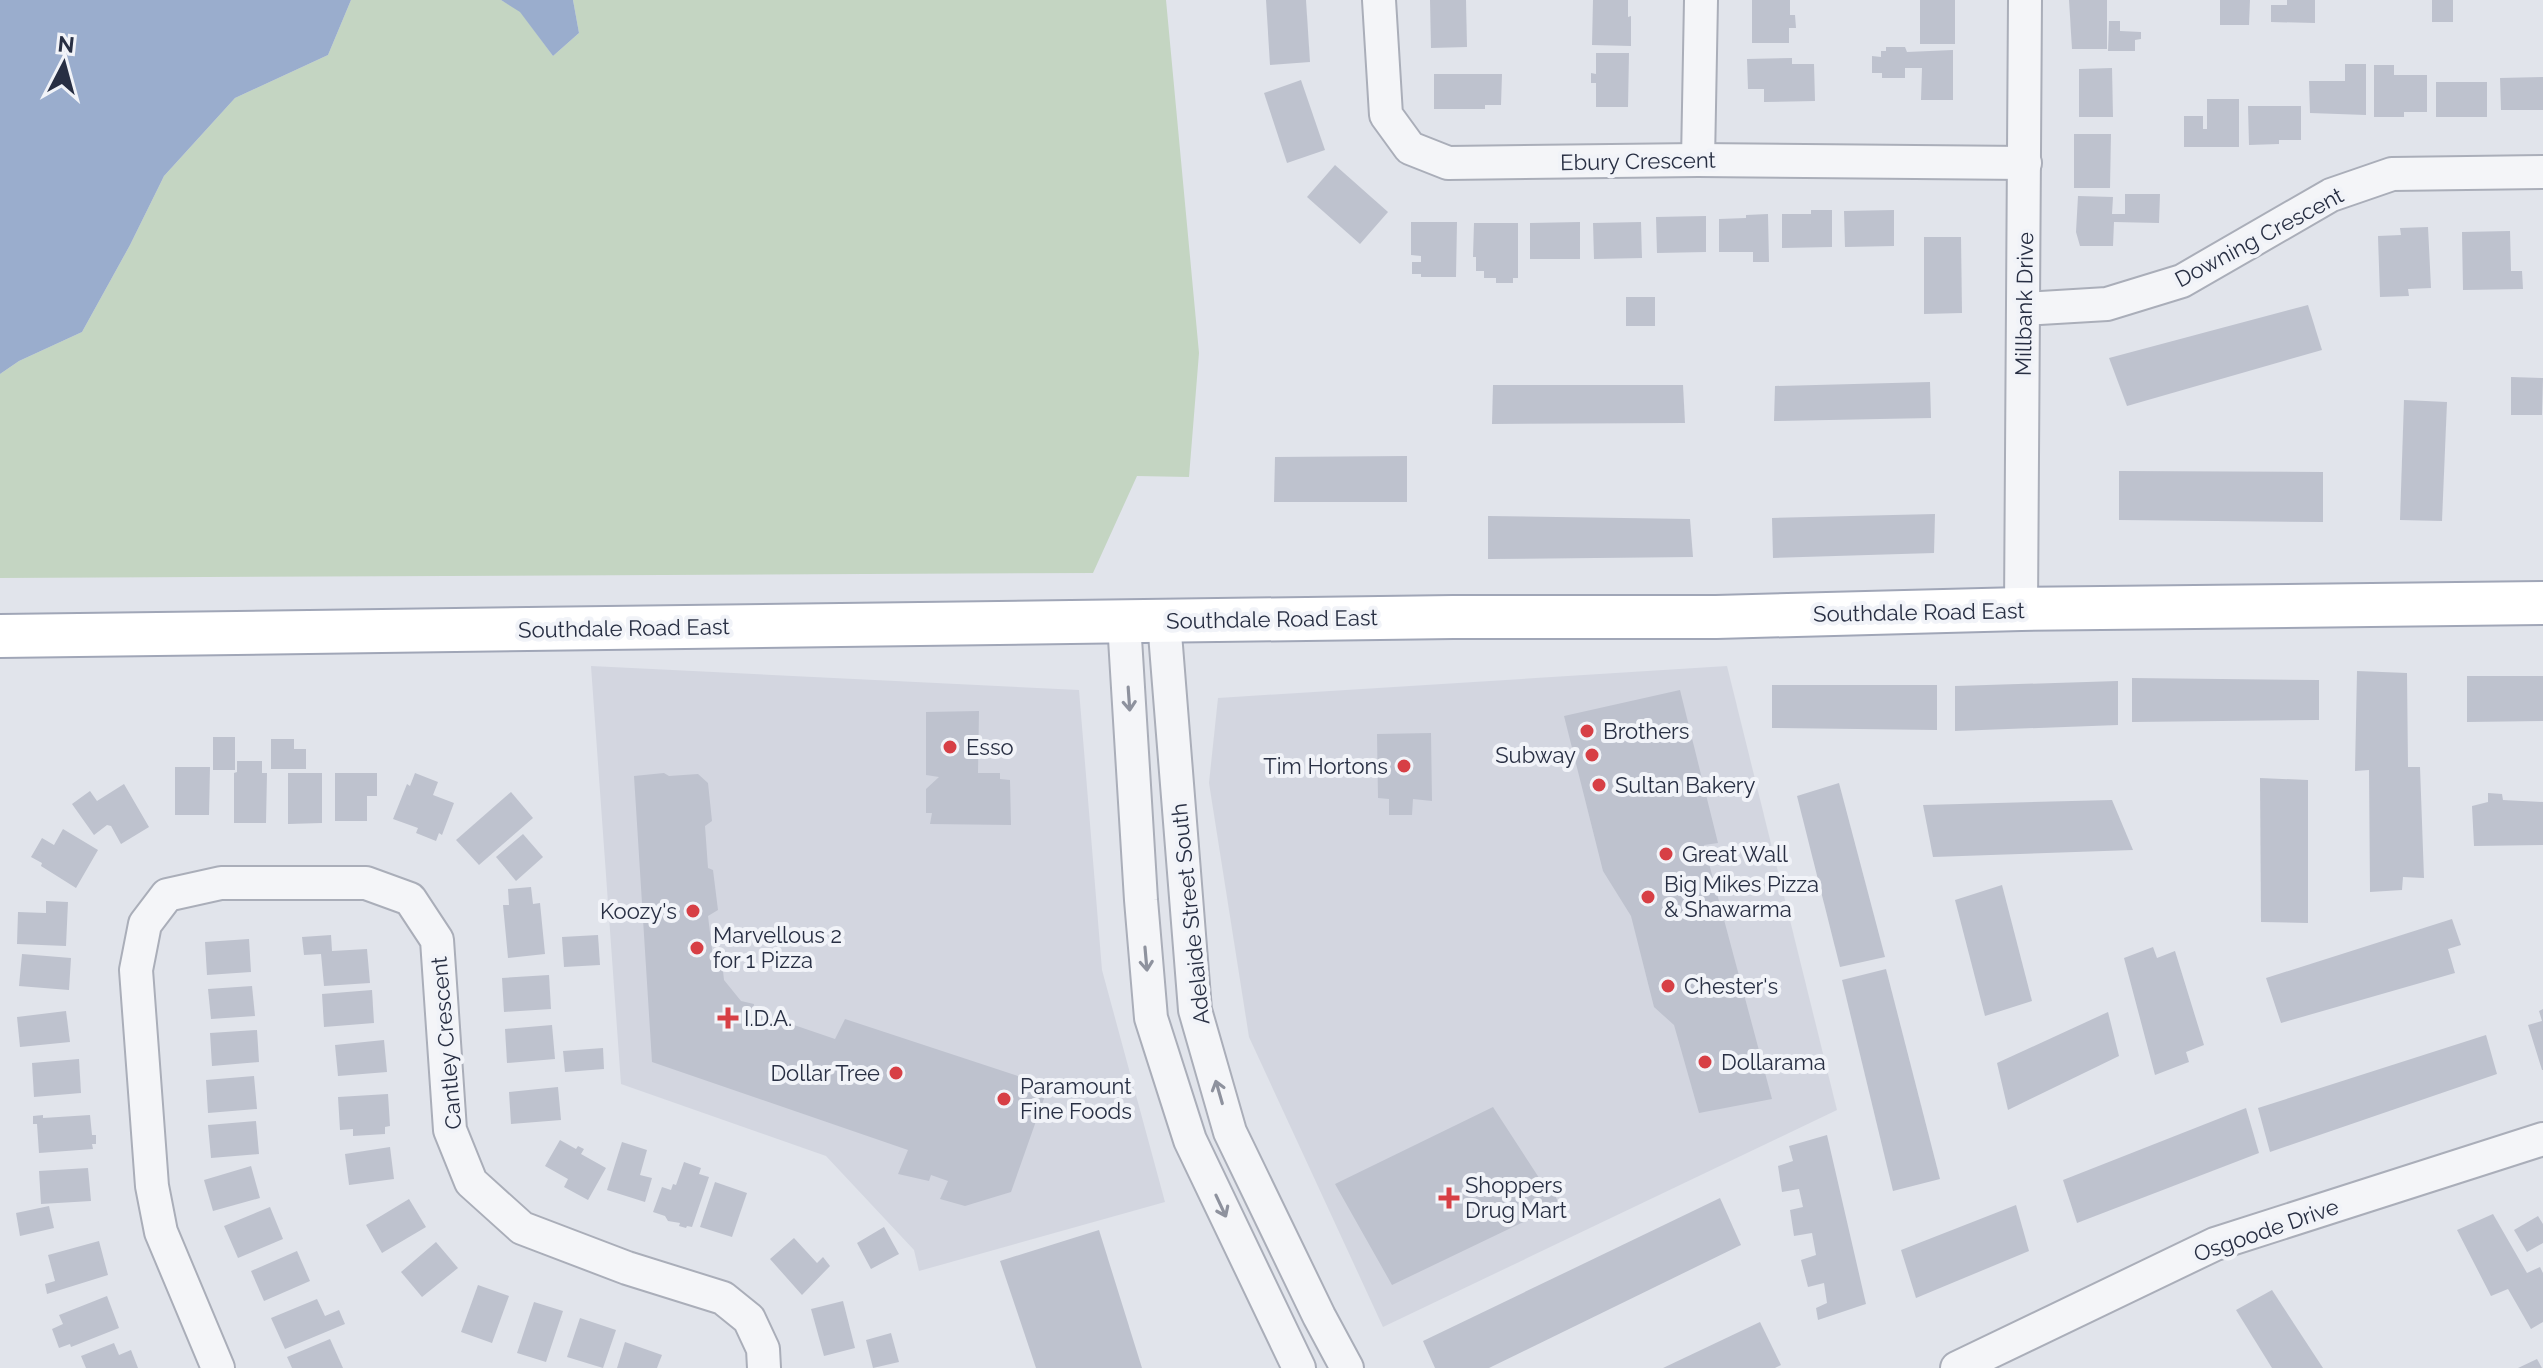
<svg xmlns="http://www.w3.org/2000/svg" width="2543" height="1368" font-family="Raleway,sans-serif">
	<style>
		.built { fill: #d3d6e0 }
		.green { fill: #c4d5c2 }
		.water { fill: #9aadcd }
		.building { fill: #bec2ce }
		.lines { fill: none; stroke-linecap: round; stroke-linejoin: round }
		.minor-casing { stroke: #aaaeb9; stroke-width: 36 }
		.major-casing { stroke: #a0a6b7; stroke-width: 46 }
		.minor { stroke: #f4f5f8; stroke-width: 32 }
		.major { stroke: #fff; stroke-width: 42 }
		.oneway { stroke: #8e929e }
		.poi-dot { fill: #d73f45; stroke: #f1f3f8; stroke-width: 3 }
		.labels { text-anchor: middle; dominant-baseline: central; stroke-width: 8; stroke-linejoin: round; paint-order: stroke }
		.street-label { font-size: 22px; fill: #282f43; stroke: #f1f3f8 }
		.poi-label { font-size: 22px; fill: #282f43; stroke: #f1f3f8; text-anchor: start }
	</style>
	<rect width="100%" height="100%" fill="#e1e4eb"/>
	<g class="built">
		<path d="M591,666L1079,690L1102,970L1165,1202L919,1271L914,1250L826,1156L621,1084Z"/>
		<path d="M1727,666L1837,1110L1383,1327L1249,1037L1209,783L1218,698Z"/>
	</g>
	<path class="green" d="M351,0H501L520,11L553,56L579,33L573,0H1166L1199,353L1189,477L1137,476L1093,573L0,578V374L19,361L82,332L130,245L164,176L235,98L328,55Z"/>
	<g class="water">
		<path d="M0,0H351L328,55L235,98L164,176L130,245L82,332L19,361L0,374Z"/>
		<path d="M501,0H573L579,33L553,56L520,12Z"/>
	</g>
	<g class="building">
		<path d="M1266,0H1306L1310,62L1270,65Z"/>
		<path d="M1430,0H1466L1467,47L1431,48Z"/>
		<path d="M1593,0H1628V17L1631,16V46L1592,45Z"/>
		<path d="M1752,0H1790V15H1795L1796,28H1789V43H1752Z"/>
		<rect x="1920" y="0" width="35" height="44"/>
		<path d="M2069,0H2107V49H2072Z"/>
		<path d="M2220,0H2250L2249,25H2220Z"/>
		<path d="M2287,0H2315V23L2271,22V5H2287Z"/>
		<rect x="2432" y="0" width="21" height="22"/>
		<path d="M2109,21H2120V31L2141,32V39L2135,40V51H2108Z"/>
		<path d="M1886,47H1905L1907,52L1953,50V100H1921L1922,68H1905V78H1882V73H1872V56L1881,57V51H1886Z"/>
		<path d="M1596,53H1629L1628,107H1596V83H1591V73L1596,74Z"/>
		<path d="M1792,58V64H1814L1815,101L1764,102V89H1748L1747,59Z"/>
		<path d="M2345,64H2366V115L2310,113L2309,81H2345Z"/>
		<path d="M2374,65H2394V75H2427V112H2404V117H2374Z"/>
		<path d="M2112,68L2113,117H2079V69Z"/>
		<path d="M1434,74H1502L1501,105H1485V109H1434Z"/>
		<path d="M2543,77V110H2501L2500,78Z"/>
		<path d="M1301,80L1325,150L1287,163L1264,93Z"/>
		<rect x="2436" y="82" width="51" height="35"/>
		<path d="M2207,99H2239V147H2184V116H2203V129H2207Z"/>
		<path d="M2248,106H2301V140H2279V144L2249,145Z"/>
		<path d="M2074,134H2111L2110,188H2074Z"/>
		<path d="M1335,165L1388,212L1360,244L1307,197Z"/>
		<path d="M2125,194H2160L2159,223L2114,222L2113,246H2080L2076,232L2078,196L2113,197L2112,214H2125Z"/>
		<path d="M1811,210H1832V247L1782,248V214H1811Z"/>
		<path d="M1894,210V246L1845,247L1844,211Z"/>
		<path d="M1768,214L1769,262H1753V252H1719V219L1746,218V215Z"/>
		<path d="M1706,216V252L1657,253L1656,217Z"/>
		<path d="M1411,222H1457L1456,277H1421V274H1412V262H1421V256L1411,255Z"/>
		<path d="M1580,222V259H1530V223Z"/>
		<path d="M1641,222L1642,258L1594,259L1593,223Z"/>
		<path d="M1474,223H1518V278H1513V283H1496V278H1484V271H1476V257H1473Z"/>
		<path d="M2428,227L2431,288L2408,289L2409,296L2380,297L2378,236L2401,235L2400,228Z"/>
		<path d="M2510,231L2511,271H2522L2523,289L2463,290L2462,232Z"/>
		<path d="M1924,237H1961L1962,313L1924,314Z"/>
		<rect x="1626" y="297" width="29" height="29"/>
		<path d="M2308,305L2322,350L2127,406L2109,358Z"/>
		<path d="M2511,377L2543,378L2542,415H2511Z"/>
		<path d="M1930,382L1931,418L1774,421L1775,386Z"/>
		<path d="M1493,385H1683L1685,423L1492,424Z"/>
		<path d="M2404,400L2447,402L2442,521L2400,520Z"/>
		<path d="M1407,456V502H1274L1275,457Z"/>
		<path d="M2119,471L2323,472V522L2119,520Z"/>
		<path d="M1935,514L1934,553L1773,558L1772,518Z"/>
		<path d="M1488,516L1690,519L1693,557L1488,559Z"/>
		<path d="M2357,671L2407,673L2408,767H2420L2424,878L2403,877L2402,890L2370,892L2369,770L2355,771Z"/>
		<path d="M2467,676H2543V721L2467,722Z"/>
		<path d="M2132,678L2319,680V720L2132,722Z"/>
		<path d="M2118,681V725L1955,731V686Z"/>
		<path d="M1772,685H1937V730L1772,728Z"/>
		<path d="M1680,690L1718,843L1704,845L1772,1099L1699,1113L1674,1025L1654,1007L1631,916L1603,871L1564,716Z"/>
		<path d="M979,711L978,773H1000V779L1010,780L1011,825L930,824L932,813H926V789L939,777L926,775V712Z"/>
		<path d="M1431,733L1432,801L1413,799L1412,815H1389V799L1378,798L1377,734Z"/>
		<rect x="213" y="737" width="22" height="33"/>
		<path d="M271,739H294V749H306V769H271Z"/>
		<path d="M237,761H262V773H267L266,823H234V773L237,772Z"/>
		<path d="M175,767H210L209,815H175Z"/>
		<path d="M288,773H322V823L288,824Z"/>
		<path d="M335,773H377V796H367V821H335Z"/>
		<path d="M415,773L438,782L433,795L454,803L442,835L439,833L436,841L416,833L418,828L393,819L407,784L410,786Z"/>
		<path d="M664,773L669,776L698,774L708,783L712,821L705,826L708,868L713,870L718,910L708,916L713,957L722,962L724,980L741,1001L754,1004L753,1011L835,1039L845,1019L1042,1084L1047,1090L1011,1192L965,1206L940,1199L948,1181L931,1175L929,1181L898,1174L908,1150L652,1062L634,776Z"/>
		<path d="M2260,778L2308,780V923L2261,922Z"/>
		<path d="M1839,783L1885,957L1840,967L1797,796Z"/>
		<path d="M124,784L149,827L121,844L111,826L107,825L94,835L72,804L90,791L97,801Z"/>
		<path d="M511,792L533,818L479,865L456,840Z"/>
		<path d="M2488,793L2502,794L2503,800L2543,802V845L2474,846L2472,806L2488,802Z"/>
		<path d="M2112,800L2133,850L1933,857L1923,805Z"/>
		<path d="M63,829L98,850L76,888L41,866L42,863L31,857L42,838L54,845Z"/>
		<path d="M523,834L543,857L516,881L496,857Z"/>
		<path d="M2002,885L2032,1001L1985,1016L1955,900Z"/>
		<path d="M531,887L533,904L540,903L545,954L508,958L503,905H509L508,889Z"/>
		<path d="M46,901L68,902L66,946L17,944L18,912L46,913Z"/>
		<path d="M2452,919L2461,945L2448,949L2455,973L2281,1023L2266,978Z"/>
		<path d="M331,935L332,951L367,949L370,983L324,986L321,954L304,955L302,937Z"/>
		<path d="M598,935L600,965L564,967L562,937Z"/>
		<path d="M249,939L251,972L207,975L205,942Z"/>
		<path d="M2153,947L2157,958L2175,951L2204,1045L2186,1052L2189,1062L2155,1075L2124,958Z"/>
		<path d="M22,954L71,958L69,990L19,986Z"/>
		<path d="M1886,969L1940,1179L1893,1191L1842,980Z"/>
		<path d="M549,975L551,1009L504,1012L502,978Z"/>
		<path d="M252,986L255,1016L211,1019L208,989Z"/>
		<path d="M372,990L374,1023L324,1027L322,994Z"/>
		<path d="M2543,1009V1070H2542L2528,1025L2542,1021L2539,1011Z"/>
		<path d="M66,1011L70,1042L20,1047L17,1017Z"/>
		<path d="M2108,1012L2119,1056L2008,1110L1997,1063Z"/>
		<path d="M552,1025L555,1059L507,1063L505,1029Z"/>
		<path d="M257,1030L259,1062L212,1066L210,1033Z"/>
		<path d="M2486,1035L2497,1074L2270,1152L2258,1108Z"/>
		<path d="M384,1040L387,1072L338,1076L335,1045Z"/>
		<path d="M603,1048L604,1069L565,1072L563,1051Z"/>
		<path d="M79,1059L81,1093L34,1097L32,1063Z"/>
		<path d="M254,1076L257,1109L208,1113L206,1080Z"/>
		<path d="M558,1087L561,1120L511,1124L509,1092Z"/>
		<path d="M388,1094L390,1126L385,1127V1134L353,1136V1129L340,1130L338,1097Z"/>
		<path d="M1493,1107L1547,1190L1552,1187L1559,1205L1392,1285L1335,1184Z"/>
		<path d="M2246,1108L2259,1153L2077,1223L2063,1180Z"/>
		<path d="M43,1115V1118L90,1115L92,1135H96V1144H92L93,1149L39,1153L37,1124H33V1116Z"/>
		<path d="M256,1121L259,1154L211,1158L208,1125Z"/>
		<path d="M1827,1135L1866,1304L1818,1320L1816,1308L1827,1303L1824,1283L1808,1287L1801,1260L1816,1255L1812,1233L1794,1236L1790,1210L1803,1207L1799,1189L1782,1192L1778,1166L1793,1161L1789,1146Z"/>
		<path d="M560,1140L576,1149L578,1146L584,1149L581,1154L606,1168L588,1200L564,1187L568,1179L545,1166Z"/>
		<path d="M622,1142L647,1150L640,1175L652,1178L645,1202L607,1190Z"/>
		<path d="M390,1147L394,1179L349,1185L345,1154Z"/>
		<path d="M684,1162L701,1168L699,1174L709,1177L692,1227L687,1226L686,1228L679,1226L680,1223L668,1221L665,1216L653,1212L662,1187L671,1190L673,1184L676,1185Z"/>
		<path d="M251,1166L260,1198L213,1211L204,1180Z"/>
		<path d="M88,1168L91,1201L41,1204L39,1171Z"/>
		<path d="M715,1182L747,1193L732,1237L700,1227Z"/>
		<path d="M1720,1198L1741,1245L1489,1368H1435L1423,1341Z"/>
		<path d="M409,1199L426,1227L382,1253L366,1225Z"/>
		<path d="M2016,1205L2029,1251L1916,1298L1901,1250Z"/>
		<path d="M49,1206L54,1228L20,1236L16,1213Z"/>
		<path d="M270,1207L283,1239L238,1258L224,1226Z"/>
		<path d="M2493,1214L2527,1273L2540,1267L2543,1273V1322L2531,1329L2508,1289L2491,1296L2457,1230Z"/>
		<path d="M2538,1216L2543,1224V1243L2527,1252L2514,1230Z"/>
		<path d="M884,1227L899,1254L871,1269L857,1243Z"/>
		<path d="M1099,1230L1142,1368H1036L1000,1261Z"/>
		<path d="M794,1238L817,1263L823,1257L830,1266L802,1295L770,1259Z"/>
		<path d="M99,1241L108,1275L47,1294L45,1284L55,1281L48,1255Z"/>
		<path d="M436,1242L458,1268L422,1297L401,1272Z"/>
		<path d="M297,1251L310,1281L264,1301L251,1271Z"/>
		<path d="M478,1285L509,1296L492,1343L461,1332Z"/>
		<path d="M2272,1290L2323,1368H2272L2236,1310Z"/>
		<path d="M107,1296L119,1328L71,1347L70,1344L59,1348L52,1329L63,1324L59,1315Z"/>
		<path d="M317,1299L325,1316L339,1310L345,1324L285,1349L271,1318Z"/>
		<path d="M843,1301L855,1348L824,1356L811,1309Z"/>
		<path d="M534,1302L563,1311L546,1362L517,1353Z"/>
		<path d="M580,1318L616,1330L603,1368L567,1357Z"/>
		<path d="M1760,1322L1781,1365L1775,1368H1663Z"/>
		<path d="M891,1333L899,1362L873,1368L866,1340Z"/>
		<path d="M330,1339L343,1368H292L287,1357Z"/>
		<path d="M625,1342L662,1355L657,1368H617Z"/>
		<path d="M114,1343L119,1355L131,1350L138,1368H86L81,1356Z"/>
		<path d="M2537,1359L2542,1368H2518Z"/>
	</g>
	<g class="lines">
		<defs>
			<g id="minor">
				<path d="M1379,0L1386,115L1410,148L1448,163L1698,160L2025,163"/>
				<path d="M1698,160L1701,0"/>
				<path d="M2025,309L2107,304L2182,281L2331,195L2392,174L2543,172"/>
				<path d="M2021,609L2025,0"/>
				<path d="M1164,621L1195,1010L1230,1132L1319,1316L1347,1368"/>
				<path d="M1124,622L1141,900L1151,1018L1190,1140L1299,1368"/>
				<path d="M218,1368L161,1232L152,1186L136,970L145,924L167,895L221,883H366L410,899L437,940L450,1130L471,1182L522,1228L627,1268L723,1298L749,1319L763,1349L764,1368"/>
				<path d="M1957,1368L2215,1244L2543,1139"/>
			</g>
			<path id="major" d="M0,636L1453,617H1716L2021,609L2543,603"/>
		</defs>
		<use href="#minor" class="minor-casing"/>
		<use href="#major" class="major-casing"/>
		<use href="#minor" class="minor"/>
		<use href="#major" class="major"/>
	</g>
	<defs><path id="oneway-shaft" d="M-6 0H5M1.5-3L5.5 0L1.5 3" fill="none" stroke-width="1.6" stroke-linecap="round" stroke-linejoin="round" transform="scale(2)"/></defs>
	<g class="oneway">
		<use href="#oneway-shaft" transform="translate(1129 699) rotate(86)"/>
		<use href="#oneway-shaft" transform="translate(1146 959) rotate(85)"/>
		<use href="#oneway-shaft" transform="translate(1219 1092) rotate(-106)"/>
		<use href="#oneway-shaft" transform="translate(1221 1206) rotate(65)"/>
	</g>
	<g class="poi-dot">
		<circle cx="1587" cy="731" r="8"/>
		<circle cx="950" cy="747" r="8"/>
		<circle cx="1592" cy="755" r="8"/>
		<circle cx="1404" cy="766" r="8"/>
		<circle cx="1599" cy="785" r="8"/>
		<circle cx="1666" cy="854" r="8"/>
		<circle cx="1648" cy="897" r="8"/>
		<circle cx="693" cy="911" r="8"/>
		<circle cx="697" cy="948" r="8"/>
		<circle cx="1668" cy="986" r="8"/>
		<path d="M724 1006h8v8h8v8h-8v8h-8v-8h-8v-8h8z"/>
		<circle cx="1705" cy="1062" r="8"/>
		<circle cx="896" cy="1073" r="8"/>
		<circle cx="1004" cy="1099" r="8"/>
		<path d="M1445 1186h8v8h8v8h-8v8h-8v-8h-8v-8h8z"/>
	</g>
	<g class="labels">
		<g class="street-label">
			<text transform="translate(1638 161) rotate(-1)">Ebury Crescent</text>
			<text transform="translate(2259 237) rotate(-28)">Downing Crescent</text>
			<text transform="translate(2024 304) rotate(-89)">Millbank Drive</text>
			<text transform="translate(1919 612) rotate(-1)">Southdale Road East</text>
			<text transform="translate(1272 619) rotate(-1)">Southdale Road East</text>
			<text transform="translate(624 628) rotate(-1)">Southdale Road East</text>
			<text transform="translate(1190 914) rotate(-96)">Adelaide Street South</text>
			<text transform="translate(446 1043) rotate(-95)">Cantley Crescent</text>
			<text transform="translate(2266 1230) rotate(-19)">Osgoode Drive</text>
		</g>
		<g class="poi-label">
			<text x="1603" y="731">Brothers</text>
			<text x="966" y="747">Esso</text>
			<text x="1576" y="755" text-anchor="end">Subway</text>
			<text x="1388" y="766" text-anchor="end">Tim Hortons</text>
			<text x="1615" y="785">Sultan Bakery</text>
			<text x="1682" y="854">Great Wall</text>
			<text x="1664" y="884">Big Mikes Pizza<tspan x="1664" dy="25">&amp; Shawarma</tspan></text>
			<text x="677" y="911" text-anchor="end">Koozy's</text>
			<text x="713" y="935">Marvellous 2<tspan x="713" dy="25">for 1 Pizza</tspan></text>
			<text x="1684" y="986">Chester's</text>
			<text x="744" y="1018">I.D.A.</text>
			<text x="1721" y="1062">Dollarama</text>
			<text x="880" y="1073" text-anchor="end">Dollar Tree</text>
			<text x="1020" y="1086">Paramount<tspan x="1020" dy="25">Fine Foods</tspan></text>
			<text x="1465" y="1185">Shoppers<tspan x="1465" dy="25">Drug Mart</tspan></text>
		</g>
	</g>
	<g transform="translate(64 64) rotate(6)" stroke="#f1f3f8" stroke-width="6" paint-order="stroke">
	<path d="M0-6L14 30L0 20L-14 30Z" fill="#282f43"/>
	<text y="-12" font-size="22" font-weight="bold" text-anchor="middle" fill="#282f43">N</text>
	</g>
</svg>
